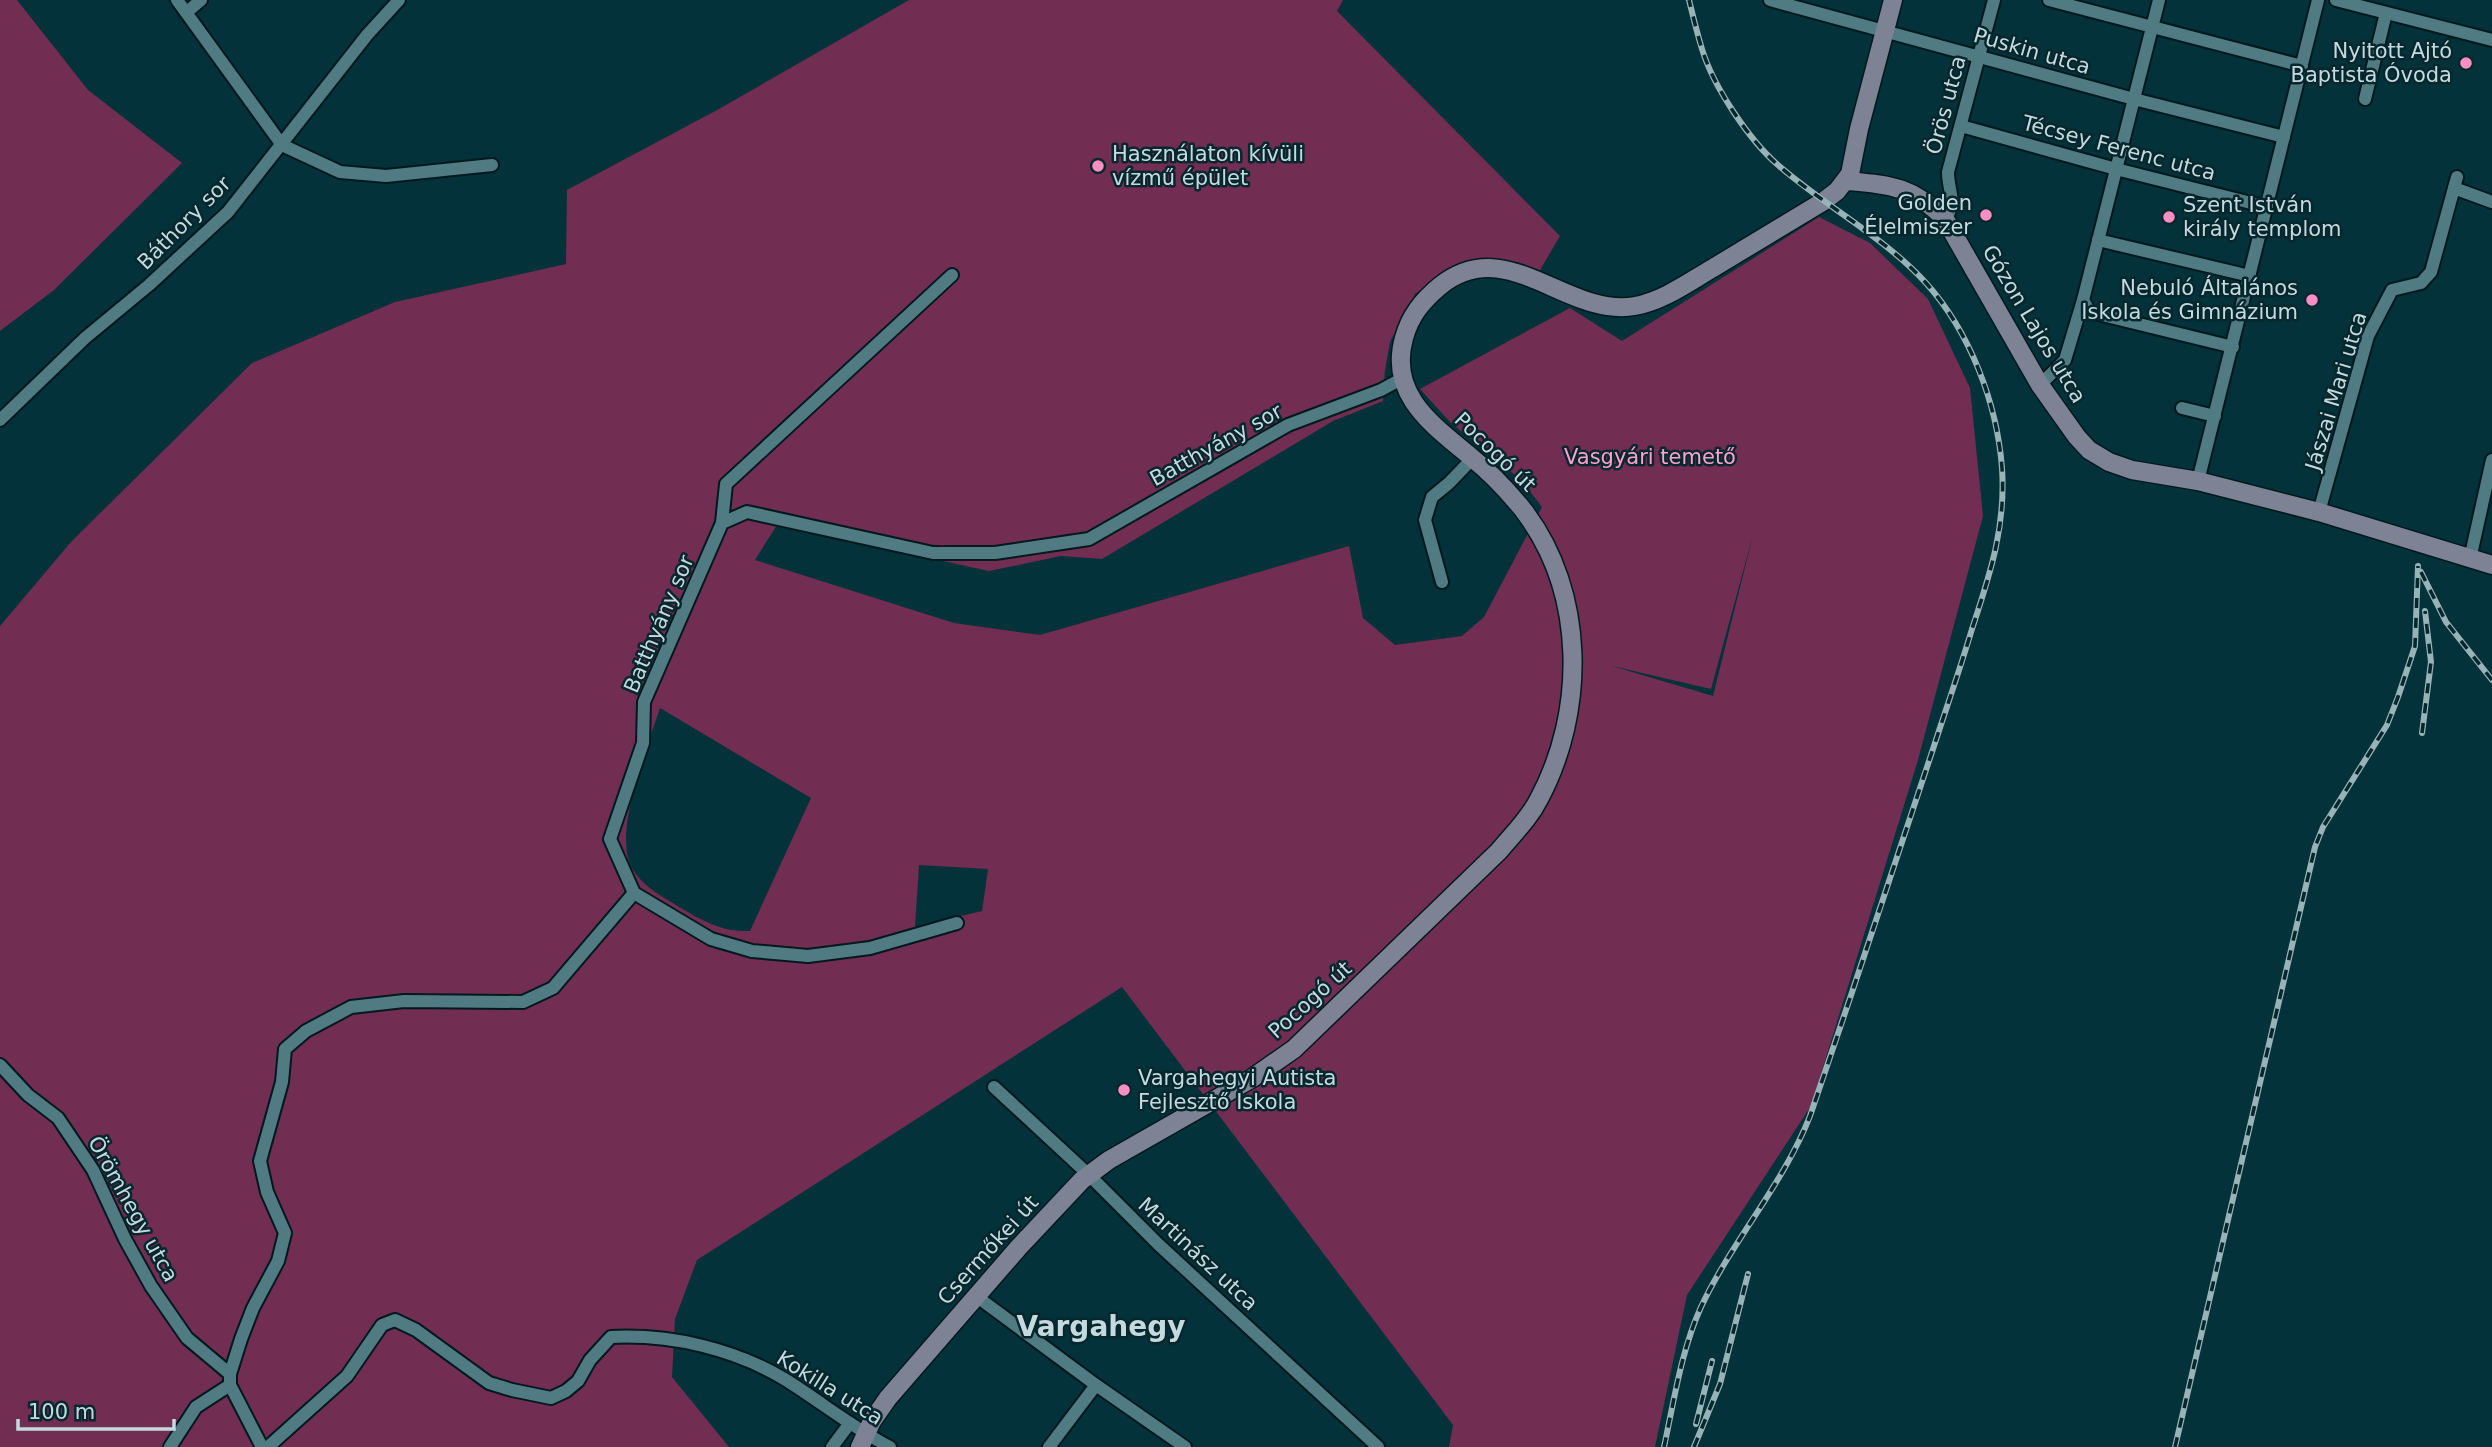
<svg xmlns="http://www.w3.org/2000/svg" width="2492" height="1447" font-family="'DejaVu Sans',sans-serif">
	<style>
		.green { fill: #722d52; fill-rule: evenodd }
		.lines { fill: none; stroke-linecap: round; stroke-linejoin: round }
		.street-casing { stroke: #00191f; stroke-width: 16 }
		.secondary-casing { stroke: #00191f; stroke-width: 21 }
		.street { stroke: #517b83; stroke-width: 12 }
		.secondary { stroke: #7d8394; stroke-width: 18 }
		.rail-casing { stroke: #98b3b8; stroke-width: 6 }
		.rail { stroke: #06272d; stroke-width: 3.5; stroke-dasharray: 10; stroke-linecap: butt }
		.poi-dot { fill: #fb8fc4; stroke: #06272d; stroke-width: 2.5 }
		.labels { text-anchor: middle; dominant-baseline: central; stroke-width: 5; stroke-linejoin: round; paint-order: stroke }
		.street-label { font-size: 21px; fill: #c5dadf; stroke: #06272d }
		.poi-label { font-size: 21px; fill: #c5dadf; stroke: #06272d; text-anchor: end }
		.park-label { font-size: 21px; fill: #fca2cd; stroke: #06272d }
		.district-label { font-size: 28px; font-weight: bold; fill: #c5dadf; stroke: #06272d }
	</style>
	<rect width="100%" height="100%" fill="#04323a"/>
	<g class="green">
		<path d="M0,0H17L88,90L182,163L54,290L0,331Z"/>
		<path d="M909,0H1343L1337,11L1560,236L1540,270L1519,268L1447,273L1415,294L1390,342L1385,370L1383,401L1333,421L1102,559L1061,556L989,571L777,525L755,560L954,623L1040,635L1349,546L1363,618L1395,645L1462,636L1484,617L1542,507L1521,480L1450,422L1420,389L1570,308L1622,341L1819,217L1870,243L1928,299L1970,388L1983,516L1918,760L1811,1106L1687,1295L1655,1447H1449L1453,1425L1122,987L697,1260L675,1319L672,1377L729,1447H0V626L71,542L252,363L395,302L566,264L567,190L719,109ZM1753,535L1713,696L1612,666L1711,689ZM660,708L811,798L750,931C720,932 701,920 676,905C660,895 641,885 632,868C612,832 648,745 660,708ZM919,865L988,869L982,911L915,927Z"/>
	</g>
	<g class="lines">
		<defs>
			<g id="street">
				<path d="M177,0L282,145L340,172L386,176L492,165"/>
				<path d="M1770,0L2134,99L2284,137"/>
				<path d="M2049,0L2302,66"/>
				<path d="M2336,0L2492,40"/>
				<path d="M187,12L201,0"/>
				<path d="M2365,99L2386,13"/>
				<path d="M1961,126L2116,169L2267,207"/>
				<path d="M2454,188L2492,202"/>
				<path d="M1945,219C1958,202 1948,192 1948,172L1994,0"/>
				<path d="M2098,240L2250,276"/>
				<path d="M2083,300L2090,312L2233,347"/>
				<path d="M2040,385L2065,360L2083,300L2159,0"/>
				<path d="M2182,408L2215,416"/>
				<path d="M0,420L85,338L149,285L228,212L367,35L399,0"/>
				<path d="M2198,481L2318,0"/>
				<path d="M2319,512L2368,336L2392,290L2421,283L2431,272L2457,177"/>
				<path d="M722,523L726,484L952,275"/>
				<path d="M2470,559L2492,460"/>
				<path d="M1442,582L1425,520L1432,497L1449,483L1473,458"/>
				<path d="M957,923L870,948L808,956L752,951L711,939L634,893L610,839L643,743L644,702L722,523L747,512L933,553H995L1089,539L1288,425L1381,390L1403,378"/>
				<path d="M0,1065L28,1095L58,1118L93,1170L125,1239L151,1286L187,1338L230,1374"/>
				<path d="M994,1087L1089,1175L1158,1244L1378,1447"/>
				<path d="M976,1296L1096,1385L1185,1447"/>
				<path d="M230,1385L262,1447"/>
				<path d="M170,1447L196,1407L230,1385V1374L241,1339L253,1308L278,1261L285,1233L267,1192L260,1161L282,1082L285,1049L306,1031L351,1007L404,1001L523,1002L553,988L634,893"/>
				<path d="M268,1447L347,1376L382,1325L395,1320L416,1330L489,1383L512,1390L551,1398L566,1391L578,1381L590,1360L611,1337C671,1334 735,1349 786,1380C821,1402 853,1428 890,1447"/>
				<path d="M832,1447L850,1423"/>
				<path d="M1049,1447L1096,1385"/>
			</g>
			<g id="secondary">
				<path d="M1847,181C1891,185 1912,186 1945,219L2040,385L2077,437L2089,450L2109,462L2132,470L2198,481L2319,512L2492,565"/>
				<path d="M860,1447L872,1421L888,1398L1019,1247L1082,1180L1109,1160L1251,1079L1294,1049L1499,851C1513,834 1529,819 1539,799C1586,711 1586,593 1524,511C1508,491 1491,473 1471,457C1433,425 1388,395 1404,338C1410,316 1422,301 1440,286C1507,232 1566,318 1635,306C1663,301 1689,282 1713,268C1750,246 1787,223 1824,201L1837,191L1850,174L1859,129L1893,0"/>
			</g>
		</defs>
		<use href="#street" class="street-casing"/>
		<use href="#secondary" class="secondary-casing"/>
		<use href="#street" class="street"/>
		<use href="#secondary" class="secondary"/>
		<defs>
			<g id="rail">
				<path d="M2421,572L2446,622L2492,680"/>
				<path d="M2422,733L2431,662L2425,611"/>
				<path d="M1696,1424L1712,1361"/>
				<path d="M1664,1447C1674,1401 1681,1351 1701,1307C1732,1241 1783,1185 1810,1116C1852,994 1892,872 1933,749C1946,709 1960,669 1972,629C1990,574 2006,527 2002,468C1997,403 1970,332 1926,283C1883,236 1826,207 1778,165C1749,140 1713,86 1702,49C1697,33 1693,16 1689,0"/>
				<path d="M1694,1447L1720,1384L1748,1274"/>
				<path d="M2175,1447L2315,847L2323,827L2387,725L2398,697L2415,646L2418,566"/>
			</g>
		</defs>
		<use href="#rail" class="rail-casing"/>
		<use href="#rail" class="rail"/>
	</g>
	<g class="poi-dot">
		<circle cx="2466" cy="63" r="7"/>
		<circle cx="1098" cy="166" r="7"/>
		<circle cx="1986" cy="215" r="7"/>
		<circle cx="2169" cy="217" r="7"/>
		<circle cx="2312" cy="300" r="7"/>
		<circle cx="1124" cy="1090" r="7"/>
	</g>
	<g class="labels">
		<g class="street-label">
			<text transform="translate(2032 51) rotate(16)">Puskin utca</text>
			<text transform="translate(1946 105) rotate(-75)">Örös utca</text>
			<text transform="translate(2119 148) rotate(15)">Técsey Ferenc utca</text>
			<text transform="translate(184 223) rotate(-45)">Báthory sor</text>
			<text transform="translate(2034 324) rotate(59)">Gózon Lajos utca</text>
			<text transform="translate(2336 391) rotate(-73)">Jászai Mari utca</text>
			<text transform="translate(1216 445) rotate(-29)">Batthyány sor</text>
			<text transform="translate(1495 452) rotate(44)">Pocogó út</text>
			<text transform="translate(659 624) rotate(-67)">Batthyány sor</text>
			<text transform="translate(1310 1000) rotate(-42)">Pocogó út</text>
			<text transform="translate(133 1209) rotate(61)">Örömhegy utca</text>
			<text transform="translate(988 1250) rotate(-48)">Csermőkei út</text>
			<text transform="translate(1198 1254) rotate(43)">Martinász utca</text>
			<text transform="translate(830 1388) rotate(32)">Kokilla utca</text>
		</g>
		<g class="poi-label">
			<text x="2452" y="51">Nyitott Ajtó<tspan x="2452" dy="24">Baptista Óvoda</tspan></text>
			<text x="1112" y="154" text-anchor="start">Használaton kívüli<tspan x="1112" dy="24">vízmű épület</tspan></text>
			<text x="1972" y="203">Golden<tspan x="1972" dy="24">Élelmiszer</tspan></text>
			<text x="2183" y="205" text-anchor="start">Szent István<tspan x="2183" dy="24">király templom</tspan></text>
			<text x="2298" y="288">Nebuló Általános<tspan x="2298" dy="24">Iskola és Gimnázium</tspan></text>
			<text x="1138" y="1078" text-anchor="start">Vargahegyi Autista<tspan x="1138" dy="24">Fejlesztő Iskola</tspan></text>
		</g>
		<g class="park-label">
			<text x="1650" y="457">Vasgyári temető</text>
		</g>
		<g class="district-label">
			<text x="1101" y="1326">Vargahegy</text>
		</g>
	</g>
	<path d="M18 1419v10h156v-10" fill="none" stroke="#c5dadf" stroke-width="3.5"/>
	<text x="28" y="1419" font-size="21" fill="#c5dadf" stroke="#06272d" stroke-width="5" paint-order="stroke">100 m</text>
</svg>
